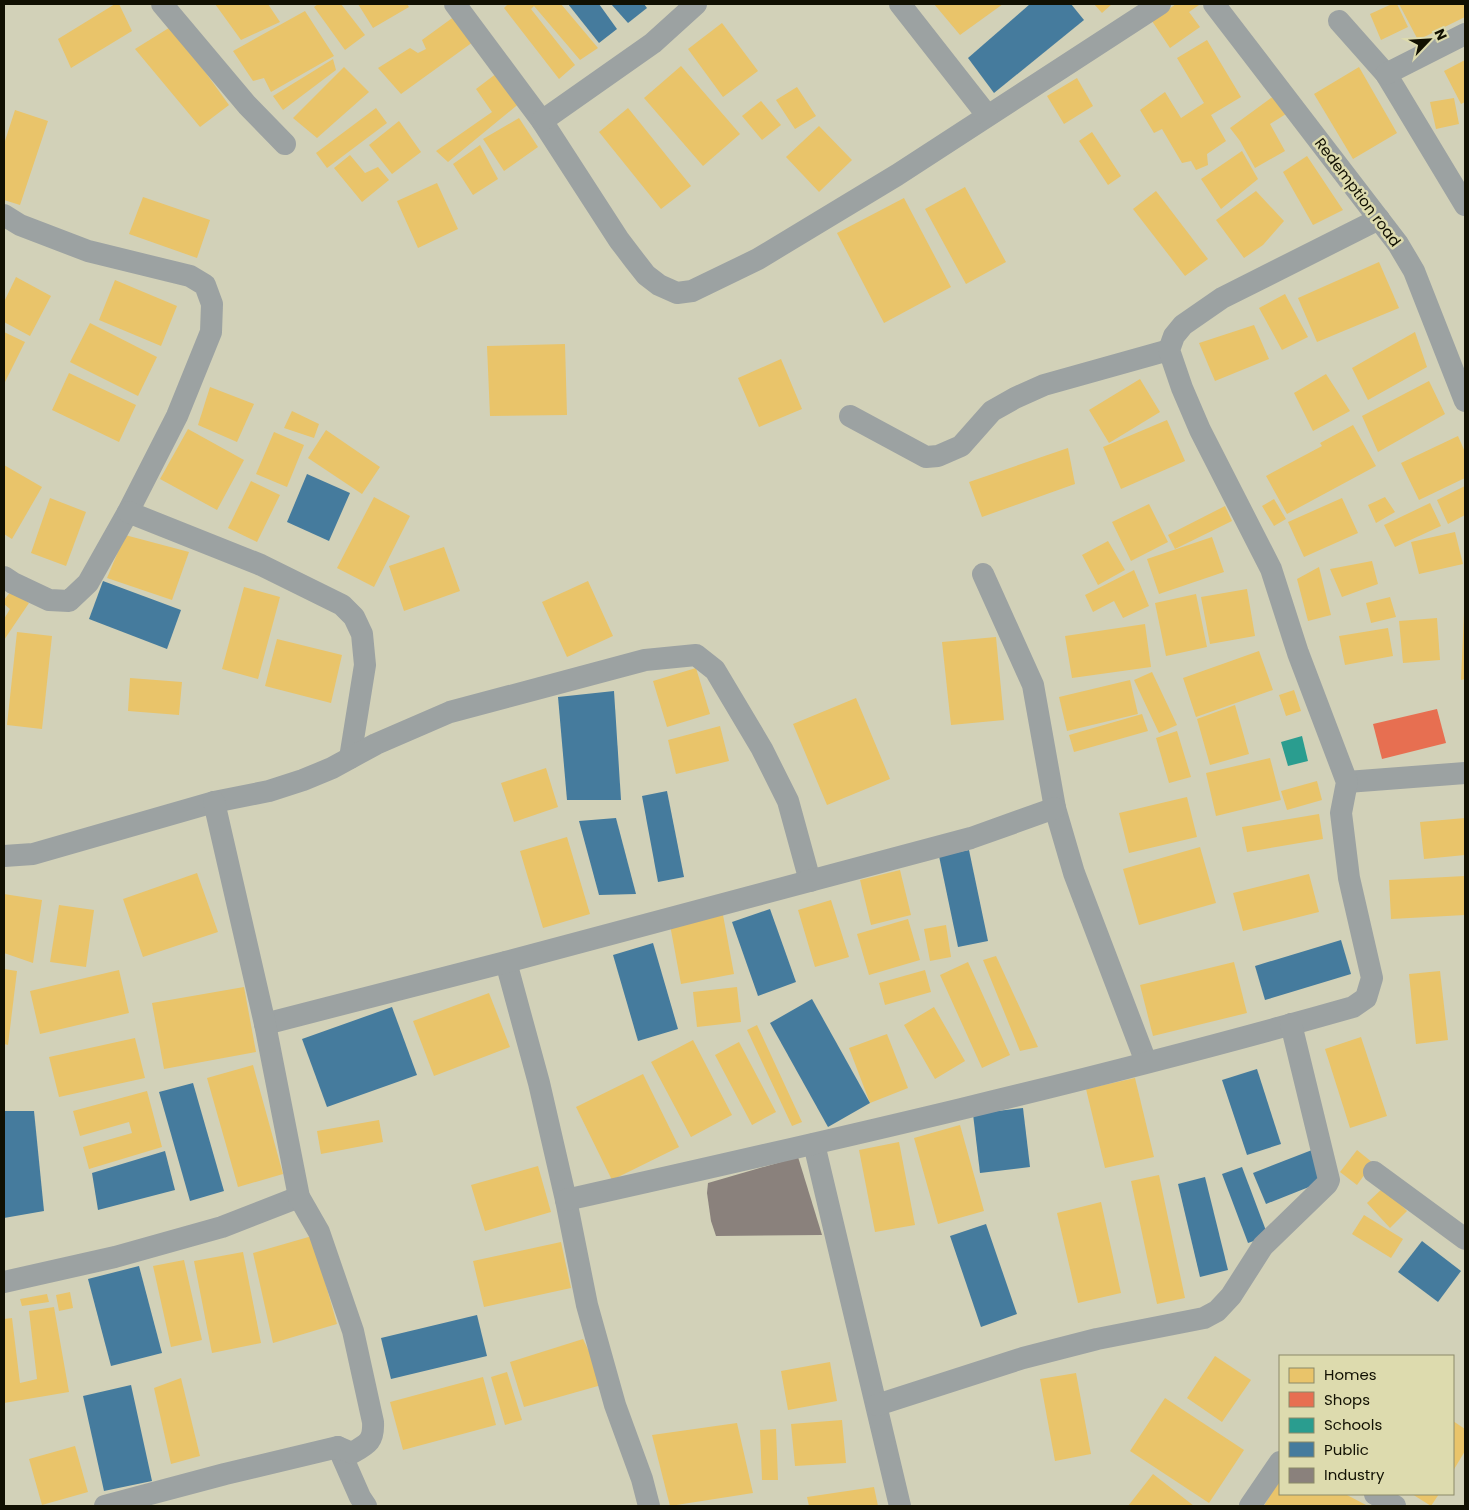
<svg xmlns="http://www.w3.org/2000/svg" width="1469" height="1510" font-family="Poppins,sans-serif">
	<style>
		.homes { fill: #e9c46a }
		.shops { fill: #e76f51 }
		.schools { fill: #2a9d8f }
		.public { fill: #457b9d }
		.industry { fill: #8a817c }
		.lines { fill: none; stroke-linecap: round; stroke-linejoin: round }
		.minor { stroke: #9ca2a2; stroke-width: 22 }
		.labels { text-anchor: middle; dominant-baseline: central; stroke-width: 5; stroke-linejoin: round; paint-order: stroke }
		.street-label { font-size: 15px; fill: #111002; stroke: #dddbae }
	</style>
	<rect width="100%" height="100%" fill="#d2d1b8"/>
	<g class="homes">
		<path d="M115,4H119L132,31L71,68L58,39Z"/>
		<path d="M215,4H268L280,22L241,40Z"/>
		<path d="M318,4H341L365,35L345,50L314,7Z"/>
		<path d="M358,4H407L409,7L373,28Z"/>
		<path d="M508,4H561L598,48L580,60L534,6L531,9L575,65L559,79L504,8Z"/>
		<path d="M934,4H1003L960,35Z"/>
		<path d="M1094,4H1112L1102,13Z"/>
		<path d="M1176,4H1198L1199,5L1189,12L1200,27L1170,48L1152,21Z"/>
		<path d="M1392,4H1397L1408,27L1381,40L1370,14Z"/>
		<path d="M1399,4H1465V17L1418,40Z"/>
		<path d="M305,11L334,56L271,92L264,78L253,81L233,51Z"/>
		<path d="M455,16L473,42L401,94L378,68L410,48L418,53L426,49L422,40Z"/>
		<path d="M722,23L758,71L723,97L688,49Z"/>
		<path d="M172,26L229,105L200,127L135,49Z"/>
		<path d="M1207,40L1241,97L1211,115L1226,141L1207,154L1208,165L1196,170L1191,161L1182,163L1162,129L1154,133L1140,110L1165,92L1181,118L1204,103L1177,58Z"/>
		<path d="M333,59L336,70L283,110L273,96Z"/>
		<path d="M1465,60V102L1461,104L1444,71Z"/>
		<path d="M681,66L740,134L703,166L644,98Z"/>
		<path d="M344,67L369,92L317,138L293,118Z"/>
		<path d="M1359,67L1397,133L1353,159L1314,94Z"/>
		<path d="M497,73L521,102L448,162L436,151L492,112L476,89Z"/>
		<path d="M1077,78L1093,106L1064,124L1047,96Z"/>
		<path d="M797,87L816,116L795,129L776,100Z"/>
		<path d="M1275,95L1286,114L1270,124L1285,151L1255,168L1240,141L1230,128Z"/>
		<path d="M1454,98L1459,124L1436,129L1430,102Z"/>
		<path d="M761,101L781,125L762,140L742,116Z"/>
		<path d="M376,108L387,123L327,168L316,153Z"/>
		<path d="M628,108L691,186L661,209L599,132Z"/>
		<path d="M15,110L48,121L20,205L4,200V144Z"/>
		<path d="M519,118L538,147L504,171L483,139Z"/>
		<path d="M399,121L421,152L392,174L369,145Z"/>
		<path d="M819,126L852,160L819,192L786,157Z"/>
		<path d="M1092,132L1121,176L1108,185L1079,141Z"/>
		<path d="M480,145L498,179L473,195L453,164Z"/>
		<path d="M1242,151L1258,179L1221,209L1201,179Z"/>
		<path d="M350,155L365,173L378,167L389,180L362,202L334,168Z"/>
		<path d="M1307,156L1343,210L1313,225L1283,172Z"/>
		<path d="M437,183L458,229L418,248L397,201Z"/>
		<path d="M965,187L1006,262L966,284L925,209Z"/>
		<path d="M1156,191L1208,259L1185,276L1133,209Z"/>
		<path d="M1256,191L1284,221L1263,245L1244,258L1216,220Z"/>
		<path d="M143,197L210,220L197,258L129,234Z"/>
		<path d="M904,198L951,287L884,323L837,233Z"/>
		<path d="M1379,262L1399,308L1317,342L1298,298Z"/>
		<path d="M16,277L51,296L30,336L4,322V302Z"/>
		<path d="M115,280L177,306L161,346L99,320Z"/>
		<path d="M1285,294L1308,337L1282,350L1259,308Z"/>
		<path d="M90,323L157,357L138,396L70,362Z"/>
		<path d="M1254,325L1269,359L1215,381L1199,343Z"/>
		<path d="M4,332L25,342L4,384Z"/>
		<path d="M1415,332L1427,367L1368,400L1352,368Z"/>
		<path d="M565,344L567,415L490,416L487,346Z"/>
		<path d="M781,359L802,409L759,427L738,378Z"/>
		<path d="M69,373L136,405L119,442L52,410Z"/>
		<path d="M1326,374L1350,411L1313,431L1294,393Z"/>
		<path d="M1140,379L1160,412L1109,443L1089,410Z"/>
		<path d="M1429,381L1445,414L1378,452L1362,416Z"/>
		<path d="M210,387L254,404L237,442L198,425Z"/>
		<path d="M292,411L319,424L314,438L284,428Z"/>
		<path d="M1167,420L1185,461L1121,489L1103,447Z"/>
		<path d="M1353,425L1376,466L1287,514L1266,476L1322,446L1320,443Z"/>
		<path d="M188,429L244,460L217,510L160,479Z"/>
		<path d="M326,430L380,467L362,494L308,458Z"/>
		<path d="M274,432L304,445L287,487L256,474Z"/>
		<path d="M1458,436L1465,452V478L1419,500L1401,463Z"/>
		<path d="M1068,448L1075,484L982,517L969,482Z"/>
		<path d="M4,465L42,487L12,539L4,534Z"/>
		<path d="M251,481L280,495L257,542L228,528Z"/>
		<path d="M1465,486V515L1448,524L1437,500Z"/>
		<path d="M374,497L410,516L374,587L337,568Z"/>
		<path d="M1385,497L1395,512L1376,523L1368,505Z"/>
		<path d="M50,498L86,512L66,566L31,553Z"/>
		<path d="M1342,498L1358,533L1304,557L1288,522Z"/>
		<path d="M1274,499L1286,519L1274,526L1262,506Z"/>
		<path d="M1430,503L1441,526L1395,547L1384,525Z"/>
		<path d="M1149,504L1168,542L1131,561L1112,522Z"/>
		<path d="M1225,506L1232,521L1175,549L1168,535Z"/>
		<path d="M1455,532L1463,564L1419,574L1411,542Z"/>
		<path d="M125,535L189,552L172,600L107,578Z"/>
		<path d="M1212,537L1224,572L1159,594L1147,559Z"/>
		<path d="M1108,541L1125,570L1098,585L1082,555Z"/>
		<path d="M444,547L460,591L404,611L389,566Z"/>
		<path d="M1372,561L1378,584L1342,597L1330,569Z"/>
		<path d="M1319,567L1331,615L1308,621L1297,579Z"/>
		<path d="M1134,570L1149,606L1123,618L1114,601L1093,612L1085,595Z"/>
		<path d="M588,581L613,636L567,657L542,602Z"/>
		<path d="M244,587L280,597L258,679L222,669Z"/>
		<path d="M1247,589L1255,636L1210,644L1201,597Z"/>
		<path d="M11,591L29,603L4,640V619L10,609L4,604V600Z"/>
		<path d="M1196,594L1207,647L1166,656L1155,603Z"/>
		<path d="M1390,597L1396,617L1371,623L1366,603Z"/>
		<path d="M1464,613L1465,614V679L1461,680Z"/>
		<path d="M1437,618L1440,660L1403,663L1399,621Z"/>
		<path d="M1145,624L1151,667L1072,678L1065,636Z"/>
		<path d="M1388,628L1393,656L1345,665L1339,636Z"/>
		<path d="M17,632L52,636L42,729L7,725Z"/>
		<path d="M996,637L1004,720L951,725L942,642Z"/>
		<path d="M277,639L342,655L331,703L265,686Z"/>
		<path d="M1259,651L1273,690L1196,717L1183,678Z"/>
		<path d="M696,668L710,714L667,727L653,681Z"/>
		<path d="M1152,672L1177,725L1159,733L1134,680Z"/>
		<path d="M130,678L182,682L179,715L128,711Z"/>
		<path d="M1130,680L1138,714L1067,731L1059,697Z"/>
		<path d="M1294,690L1301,711L1286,716L1279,695Z"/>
		<path d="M856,698L890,779L827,805L793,724Z"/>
		<path d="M1235,705L1249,754L1210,765L1197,719Z"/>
		<path d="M1142,714L1148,731L1074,752L1069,735Z"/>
		<path d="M720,726L729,761L676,774L668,740Z"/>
		<path d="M1177,731L1191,777L1169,783L1156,738Z"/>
		<path d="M1270,758L1281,800L1216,816L1206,773Z"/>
		<path d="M546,768L558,807L514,822L501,783Z"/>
		<path d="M1317,781L1322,800L1287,810L1281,791Z"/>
		<path d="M1187,797L1197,837L1129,853L1119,813Z"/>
		<path d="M1319,814L1323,839L1247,852L1242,827Z"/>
		<path d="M1465,818V855L1424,859L1420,822Z"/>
		<path d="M567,837L590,914L543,928L520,851Z"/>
		<path d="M1200,847L1216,903L1139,925L1123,869Z"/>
		<path d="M900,870L911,915L871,925L860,880Z"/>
		<path d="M197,873L218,932L143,957L123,899Z"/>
		<path d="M1309,874L1319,912L1243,931L1233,893Z"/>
		<path d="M1465,876V915L1391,919L1389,880Z"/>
		<path d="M4,894L42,900L33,963L4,953Z"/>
		<path d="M831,900L849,957L815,967L798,910Z"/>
		<path d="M59,905L94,910L86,967L50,962Z"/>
		<path d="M723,915L734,974L681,984L670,925Z"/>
		<path d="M908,919L920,960L869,975L857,934Z"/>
		<path d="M946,925L951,957L930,961L924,929Z"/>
		<path d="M996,956L1038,1047L1020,1051L983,960Z"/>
		<path d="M968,962L1010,1055L982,1068L940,975Z"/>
		<path d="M1234,962L1247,1013L1153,1036L1140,985Z"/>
		<path d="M4,969L17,971L8,1045L4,1044Z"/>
		<path d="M119,970L129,1013L40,1034L30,991Z"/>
		<path d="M925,970L931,992L885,1005L879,983Z"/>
		<path d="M1440,971L1448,1040L1416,1044L1409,974Z"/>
		<path d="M244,987L256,1052L164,1069L152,1003Z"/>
		<path d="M737,987L741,1022L697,1027L693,992Z"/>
		<path d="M489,993L510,1047L434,1076L413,1021Z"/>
		<path d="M934,1007L965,1061L935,1079L904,1025Z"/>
		<path d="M757,1025L802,1122L792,1126L747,1030Z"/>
		<path d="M887,1034L908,1088L870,1103L849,1048Z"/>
		<path d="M1361,1037L1387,1116L1350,1128L1325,1049Z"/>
		<path d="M135,1038L145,1078L59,1097L49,1057Z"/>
		<path d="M693,1040L732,1115L691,1137L651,1062Z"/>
		<path d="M739,1042L776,1112L752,1125L715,1055Z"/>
		<path d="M253,1065L283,1174L238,1187L207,1078Z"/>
		<path d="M643,1074L679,1147L612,1180L576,1107Z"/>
		<path d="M1135,1078L1154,1157L1105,1168L1086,1089Z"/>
		<path d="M147,1091L162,1147L89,1169L83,1147L132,1133L129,1122L80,1136L73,1111Z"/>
		<path d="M379,1120L383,1142L321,1154L317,1131Z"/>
		<path d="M960,1125L984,1211L938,1224L914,1138Z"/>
		<path d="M899,1142L915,1225L875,1232L859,1150Z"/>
		<path d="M1357,1150L1373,1163L1357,1185L1340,1172Z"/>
		<path d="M538,1166L551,1212L485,1231L471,1185Z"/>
		<path d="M1159,1175L1185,1298L1157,1304L1131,1181Z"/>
		<path d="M1384,1187L1407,1211L1390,1228L1367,1203Z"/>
		<path d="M1101,1202L1121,1293L1078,1303L1057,1213Z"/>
		<path d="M1364,1215L1403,1239L1391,1258L1352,1234Z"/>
		<path d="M312,1236L337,1324L273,1343L253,1253Z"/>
		<path d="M561,1242L571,1288L484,1307L473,1261Z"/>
		<path d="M243,1252L261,1343L212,1353L194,1261Z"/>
		<path d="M184,1260L202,1340L171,1347L153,1266Z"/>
		<path d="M70,1292L73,1308L59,1311L56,1295Z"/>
		<path d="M47,1294L49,1302L22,1306L20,1299Z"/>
		<path d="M54,1307L69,1392L4,1403V1319L12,1318L20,1383L37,1379L29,1311Z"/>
		<path d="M583,1339L605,1384L524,1407L510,1362Z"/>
		<path d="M1215,1356L1251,1380L1222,1422L1187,1398Z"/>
		<path d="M830,1362L837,1401L788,1410L781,1371Z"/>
		<path d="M507,1372L522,1420L505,1425L491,1377Z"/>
		<path d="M1076,1373L1091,1454L1055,1461L1040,1379Z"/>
		<path d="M483,1377L496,1425L403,1450L390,1402Z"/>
		<path d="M181,1378L200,1456L171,1464L154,1388Z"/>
		<path d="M1165,1398L1244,1450L1209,1503L1130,1451Z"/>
		<path d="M842,1420L846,1463L795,1466L791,1424Z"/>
		<path d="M1453,1421L1465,1429V1451L1453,1471Z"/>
		<path d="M737,1423L753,1493L670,1506L652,1435Z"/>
		<path d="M776,1429L778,1480H762L760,1430Z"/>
		<path d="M75,1446L88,1492L42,1505L29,1459Z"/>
		<path d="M1153,1474L1194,1506H1128Z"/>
		<path d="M1280,1478V1494H1345L1368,1506H1264Z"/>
		<path d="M874,1487L878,1506H809L807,1497Z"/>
		<path d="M1412,1494H1439L1431,1506Z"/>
	</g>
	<path class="shops" d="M1437,709L1446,743L1382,759L1373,724Z"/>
	<path class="schools" d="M1302,736L1308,761L1288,766L1281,742Z"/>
	<g class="public">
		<path d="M568,4H599L617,29L599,43Z"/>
		<path d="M611,4H644L647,8L628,23Z"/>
		<path d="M1030,4H1071L1084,20L994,93L968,58Z"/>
		<path d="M307,474L350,493L329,541L287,522Z"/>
		<path d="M103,581L181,610L167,649L89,619Z"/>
		<path d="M614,691L621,800H567L558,697Z"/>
		<path d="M667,791L684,877L658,882L642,796Z"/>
		<path d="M616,818L636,894L599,895L579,821Z"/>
		<path d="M969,850L988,941L958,947L939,856Z"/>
		<path d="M770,909L796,982L758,996L732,922Z"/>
		<path d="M1341,940L1351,974L1265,1000L1255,966Z"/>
		<path d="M653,943L678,1029L638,1041L613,955Z"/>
		<path d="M812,999L870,1103L828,1127L770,1023Z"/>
		<path d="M392,1007L417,1075L327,1107L302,1039Z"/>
		<path d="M1257,1069L1281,1144L1247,1155L1222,1080Z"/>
		<path d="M193,1083L224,1191L190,1201L159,1092Z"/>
		<path d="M1023,1108L1030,1167L980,1173L973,1114Z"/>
		<path d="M4,1111H34L44,1211L4,1218Z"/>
		<path d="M1312,1150L1324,1181L1266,1204L1253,1173Z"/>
		<path d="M165,1151L175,1190L98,1210L92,1173Z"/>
		<path d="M1242,1167L1268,1236L1248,1243L1222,1174Z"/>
		<path d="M1205,1177L1228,1270L1200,1277L1178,1184Z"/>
		<path d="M986,1224L1017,1314L981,1327L950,1236Z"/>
		<path d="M1422,1241L1461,1271L1438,1302L1398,1272Z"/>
		<path d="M139,1266L162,1353L111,1366L88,1279Z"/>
		<path d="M477,1315L487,1356L391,1379L381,1338Z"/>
		<path d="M131,1385L152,1481L104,1491L83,1396Z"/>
	</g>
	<path class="industry" d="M798,1157L822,1235L716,1236L711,1221L707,1193L708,1183Z"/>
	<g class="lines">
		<g class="minor">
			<path d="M162,4L247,105L285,144"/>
			<path d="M455,4L542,121L619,240L635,261L646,275L659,285L677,293L692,291L758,259L897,175L1160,4"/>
			<path d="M900,4L987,115"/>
			<path d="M1214,4L1398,244L1414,271L1465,401"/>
			<path d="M1339,21L1386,74L1465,205"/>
			<path d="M1386,74L1465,34"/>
			<path d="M542,121L653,43L696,4"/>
			<path d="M4,215L20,225L88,251L190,276L205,285L212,304L211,332L177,416L128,512L88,583L69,601L49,600L13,583L4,577"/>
			<path d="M850,416L926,457L938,456L961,446L992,411L1015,398L1044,385L1169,350"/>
			<path d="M128,512L261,565L342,605L354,617L362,634L365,665L350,758"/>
			<path d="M983,574L1033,685L1055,808L1074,873L1146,1062"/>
			<path d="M1347,782L1465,773"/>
			<path d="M4,856L33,854L214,802L269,791L303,780L332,768L376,744L450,712L645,660L696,655L715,670L762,749L788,801L810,881"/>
			<path d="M506,962L539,1083L566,1200L587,1305L615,1405L642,1479L649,1506"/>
			<path d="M265,1024L506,962L971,838L1055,808"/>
			<path d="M814,1144L900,1506"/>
			<path d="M1374,1172L1465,1239"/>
			<path d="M566,1200C829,1141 1093,1081 1353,1007L1366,998L1372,978L1349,878L1341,813L1347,782L1298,653L1271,569L1200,430L1182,388L1169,350L1174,336L1183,325L1222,298L1379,219"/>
			<path d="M4,1282L115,1257L222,1227L299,1197"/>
			<path d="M877,1405L1023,1358L1097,1339L1204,1318L1217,1311L1231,1296L1263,1246L1327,1184L1329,1180L1291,1024"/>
			<path d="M338,1447L360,1497L366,1506"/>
			<path d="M1375,1494L1395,1506"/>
			<path d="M105,1506L225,1474L338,1447L352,1453C368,1444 374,1441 373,1422L353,1331L319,1232L299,1197L265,1024L214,802"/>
			<path d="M1250,1506L1280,1462"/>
		</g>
	</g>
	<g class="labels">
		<g class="street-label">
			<text transform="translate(1358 192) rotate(53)">Redemption road</text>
		</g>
	</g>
	<rect width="1469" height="1510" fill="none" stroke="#111002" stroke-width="10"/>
	<rect x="1279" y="1355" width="175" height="140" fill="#dddbae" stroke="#8b8a69"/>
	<rect x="1289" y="1368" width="25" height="15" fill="#e9c46a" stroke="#8b8a69"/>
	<text x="1324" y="1380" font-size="15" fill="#111002">Homes</text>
	<rect x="1289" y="1392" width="25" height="15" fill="#e76f51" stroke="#8b8a69"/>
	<text x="1324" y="1405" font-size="15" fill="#111002">Shops</text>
	<rect x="1289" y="1418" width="25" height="15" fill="#2a9d8f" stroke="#8b8a69"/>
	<text x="1324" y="1430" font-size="15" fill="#111002">Schools</text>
	<rect x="1289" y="1442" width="25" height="15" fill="#457b9d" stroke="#8b8a69"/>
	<text x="1324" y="1455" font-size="15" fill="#111002">Public</text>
	<rect x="1289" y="1468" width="25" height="15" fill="#8a817c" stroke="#8b8a69"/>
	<text x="1324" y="1480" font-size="15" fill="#111002">Industry</text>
	<g transform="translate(1429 40) rotate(65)" stroke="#dddbae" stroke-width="4" paint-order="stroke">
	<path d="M0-4L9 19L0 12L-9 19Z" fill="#111002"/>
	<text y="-8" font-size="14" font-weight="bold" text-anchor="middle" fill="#111002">N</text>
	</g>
</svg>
